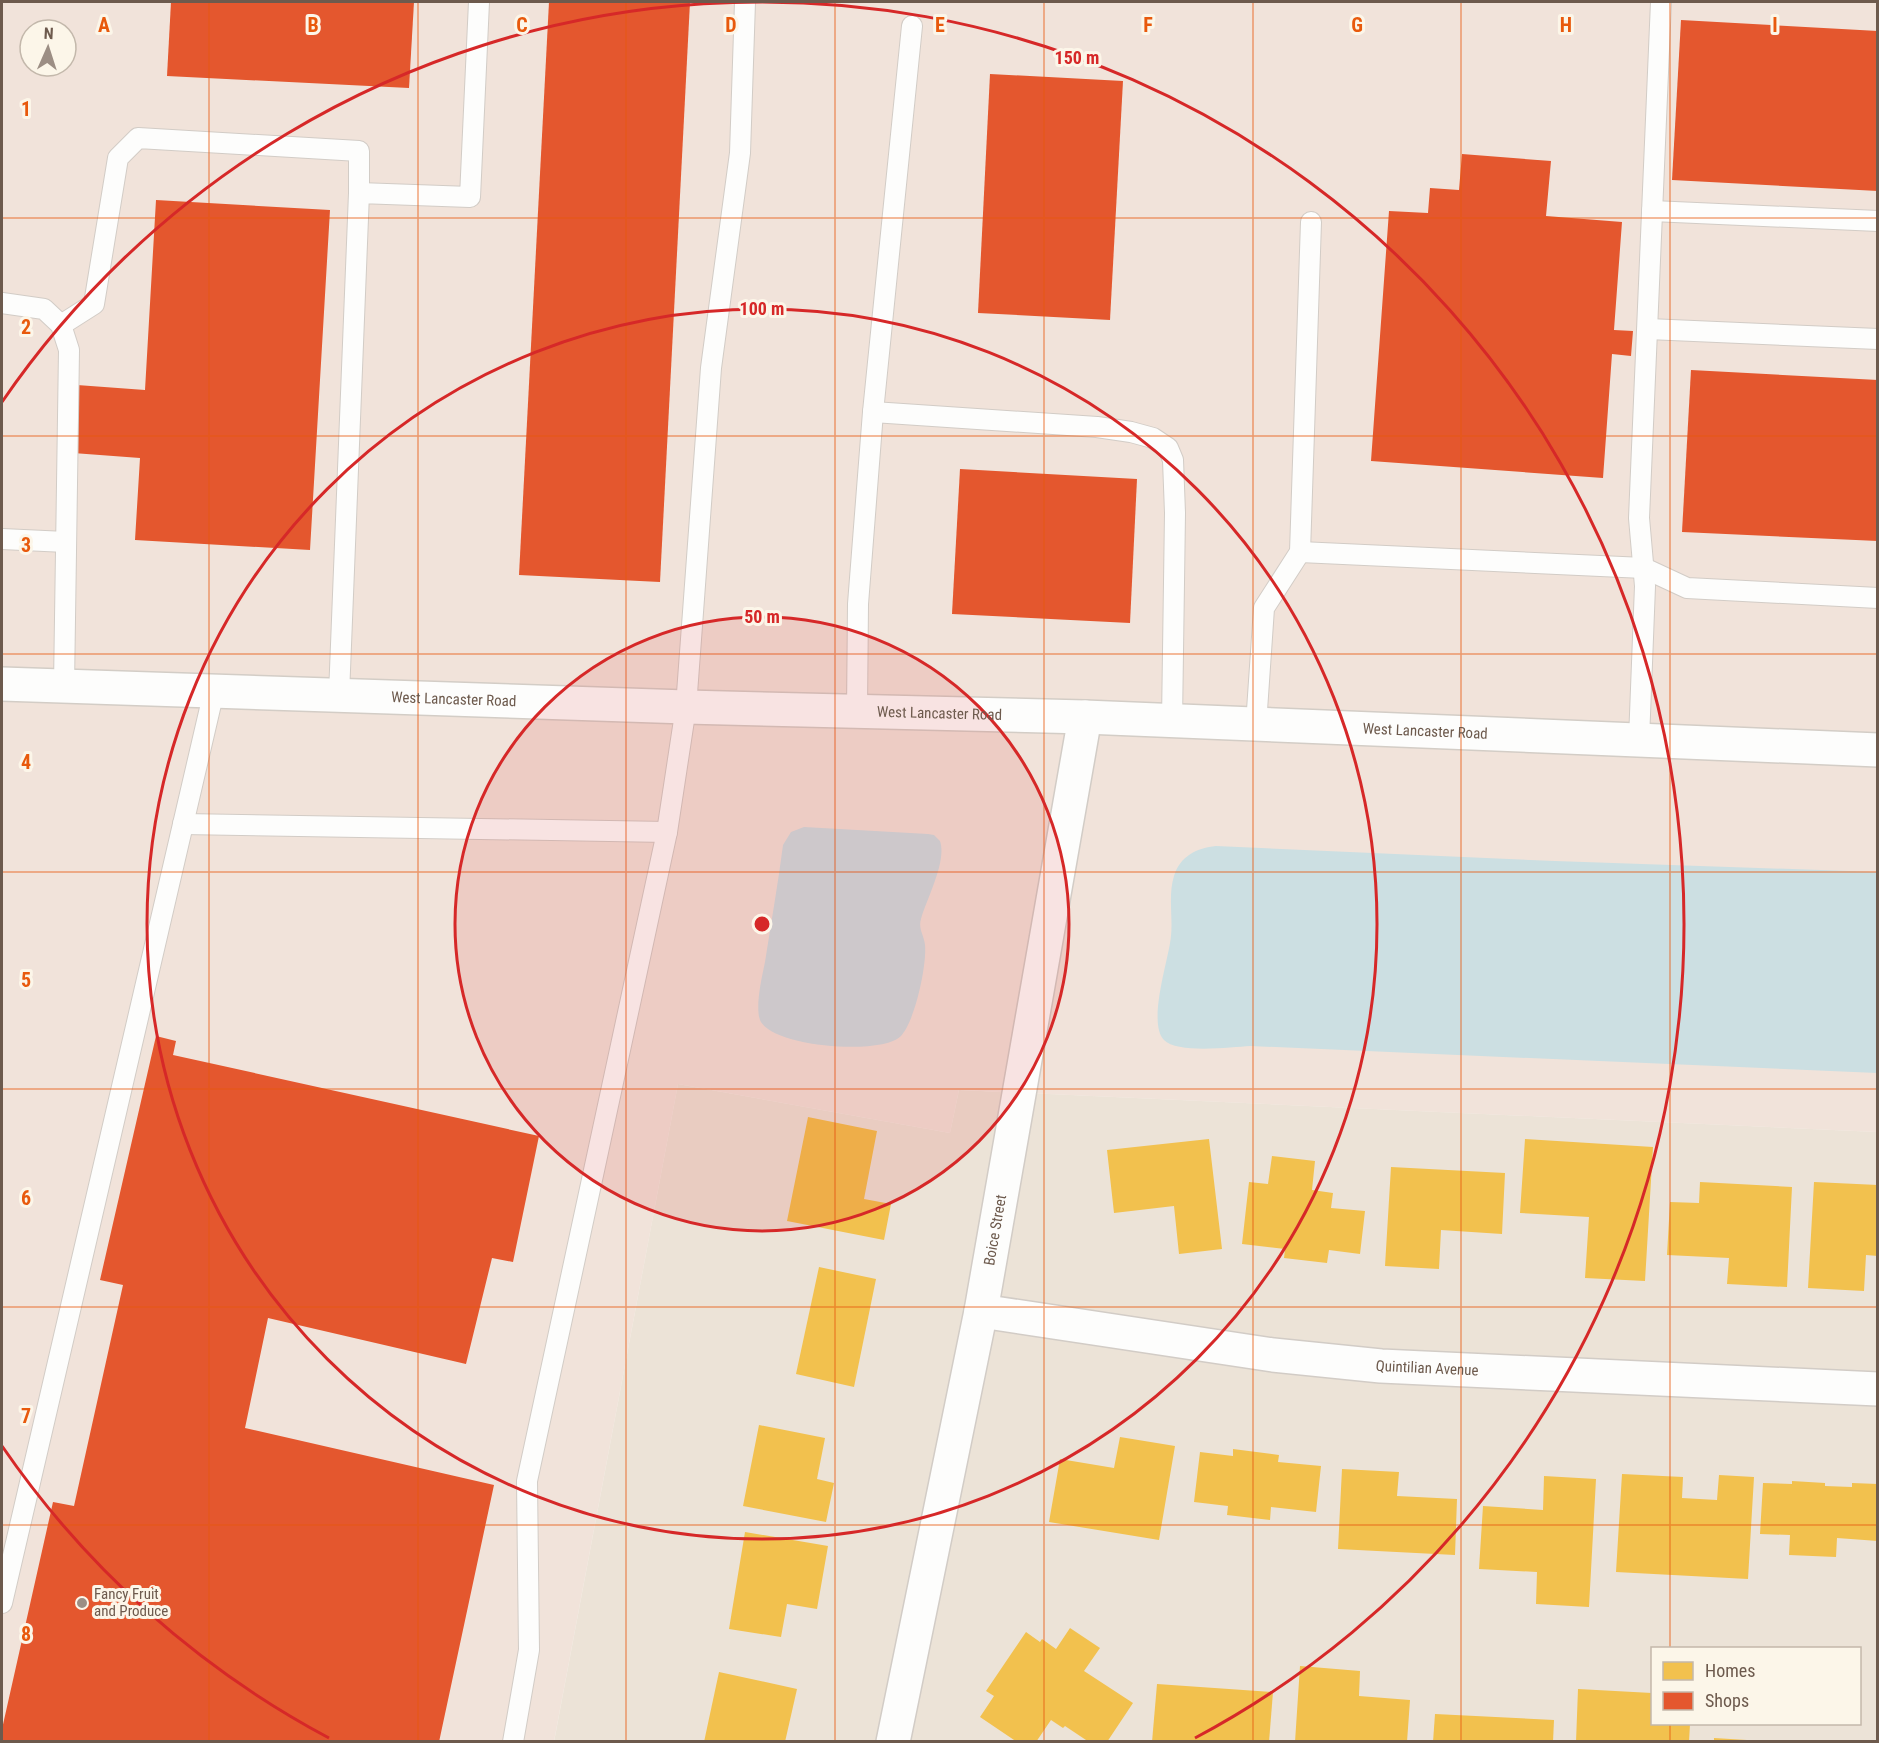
<svg xmlns="http://www.w3.org/2000/svg" width="1879" height="1743" font-family="'Roboto Condensed',sans-serif">
	<style>
		.residential { fill: #ece3d7; fill-rule: evenodd }
		.commercial { fill: #f1e3da; fill-rule: evenodd }
		.water { fill: #ccdfe2 }
		.homes { fill: #f2c14e }
		.shops { fill: #e4572e }
		.lines { fill: none; stroke-linecap: round; stroke-linejoin: round }
		.lane-casing { stroke: #d2ccc6; stroke-width: 22 }
		.street-casing { stroke: #d2ccc6; stroke-width: 36 }
		.secondary-casing { stroke: #d3cdc6; stroke-width: 36 }
		.lane { stroke: #fdfdfc; stroke-width: 20 }
		.street { stroke: #fdfdfc; stroke-width: 33 }
		.secondary { stroke: #fdfdfc; stroke-width: 33 }
		.grid { fill: none; stroke: #e8590c; stroke-width: 1.5; stroke-opacity: 0.55 }
		.ring { fill: none; stroke: #d62828; stroke-width: 3 }
		.poi-dot { fill: #9c8e84; stroke: #fcf6e9; stroke-width: 2 }
		.labels { text-anchor: middle; dominant-baseline: central; stroke-width: 6; stroke-linejoin: round; paint-order: stroke }
		.street-label { font-size: 15px; fill: #6d5a4d; stroke: #fcf6e9 }
		.poi-label { font-size: 15px; fill: #6d5a4d; stroke: #fcf6e9; text-anchor: start }
		.grid-label { font-size: 20px; text-anchor: middle; font-weight: bold; fill: #e8590c; stroke: #fcf6e9; stroke-width: 6; stroke-linejoin: round; paint-order: stroke }
		.centre { fill: #d62828; stroke: #fcf6e9; stroke-width: 3 }
		.ring-label { font-size: 18px; text-anchor: middle; font-weight: bold; fill: #d62828; stroke: #fcf6e9; stroke-width: 6; stroke-linejoin: round; paint-order: stroke }
	</style>
	<rect width="100%" height="100%" fill="#f4f0e9"/>
	<path class="residential" d="M678,1084L950,1133L959,1090L1877,1132V1741L554,1742ZM1652,1648H1860V1724H1652Z"/>
	<path class="commercial" d="M2,2H1877V1132L959,1090L950,1133L678,1084L554,1741L2,1742ZM30,30H66V66H30Z"/>
	<g class="water">
		<path d="M804,827L928,834L934,835L940,841C947,861 927,898 921,919C918,929 924,935 925,945C927,965 915,1021 901,1036C882,1056 771,1047 760,1020C755,1006 762,977 765,962C771,923 778,884 783,845L791,832Z"/>
		<path d="M1216,846L1555,861L1877,872V1073L1250,1046C1232,1047 1177,1054 1164,1040C1147,1022 1169,959 1171,936C1173,917 1168,895 1174,876C1180,856 1197,848 1216,846Z"/>
	</g>
	<g class="homes">
		<path d="M808,1117L877,1131L864,1199L891,1204L884,1240L787,1221Z"/>
		<path d="M1209,1139L1222,1249L1179,1254L1174,1206L1114,1213L1107,1150Z"/>
		<path d="M1525,1139L1653,1147L1645,1281L1585,1278L1589,1217L1520,1213Z"/>
		<path d="M1272,1156L1315,1161L1312,1190L1333,1193L1331,1208L1365,1211L1360,1254L1329,1250L1327,1263L1284,1258L1285,1249L1242,1244L1249,1182L1268,1184Z"/>
		<path d="M1391,1167L1505,1173L1502,1234L1441,1230L1439,1269L1385,1266Z"/>
		<path d="M1700,1182L1792,1187L1787,1287L1727,1284L1729,1258L1667,1255L1670,1202L1699,1203Z"/>
		<path d="M1814,1182L1878,1185V1256L1866,1255L1864,1291L1808,1288Z"/>
		<path d="M819,1267L876,1279L854,1387L796,1374Z"/>
		<path d="M759,1425L825,1438L817,1479L834,1483L826,1522L743,1506Z"/>
		<path d="M1120,1437L1175,1446L1159,1540L1049,1522L1060,1459L1114,1468Z"/>
		<path d="M1233,1449L1279,1455L1278,1462L1321,1466L1316,1512L1271,1507L1270,1520L1227,1515L1228,1506L1194,1502L1200,1452L1233,1456Z"/>
		<path d="M1342,1469L1399,1472L1397,1496L1457,1499L1455,1555L1338,1549Z"/>
		<path d="M1622,1474L1683,1477L1682,1498L1717,1500L1719,1475L1754,1477L1748,1579L1616,1572Z"/>
		<path d="M1544,1476L1596,1479L1589,1607L1536,1604L1537,1572L1479,1569L1483,1506L1543,1510Z"/>
		<path d="M1792,1481L1825,1483V1486L1852,1487V1483L1878,1484V1541L1837,1538L1836,1557L1789,1555L1790,1535L1760,1534L1763,1483L1792,1484Z"/>
		<path d="M745,1532L828,1546L817,1609L787,1604L781,1637L729,1629Z"/>
		<path d="M1070,1628L1100,1648L1084,1671L1133,1703L1107,1742H1089L1065,1726L1063,1728L1051,1720L1036,1742H1017L980,1717L994,1696L986,1691L1026,1632L1040,1642L1042,1639L1056,1649Z"/>
		<path d="M1300,1666L1360,1671L1359,1696L1410,1700L1407,1742H1295Z"/>
		<path d="M719,1672L797,1689L785,1742H704Z"/>
		<path d="M1157,1684L1273,1692L1269,1742H1152Z"/>
		<path d="M1578,1689L1652,1693V1724H1690L1689,1742H1576Z"/>
		<path d="M1435,1714L1554,1720L1553,1742H1433Z"/>
		<path d="M1714,1738L1747,1740V1742H1714Z"/>
	</g>
	<g class="shops">
		<path d="M171,2H414L409,88L167,76Z"/>
		<path d="M549,2H690L660,582L519,575Z"/>
		<path d="M1681,20L1878,31V191L1672,180Z"/>
		<path d="M990,74L1123,81L1110,320L978,313Z"/>
		<path d="M1462,154L1551,161L1546,216L1622,222L1614,330L1633,331L1631,356L1612,354L1603,478L1371,461L1389,211L1428,213L1430,188L1459,190Z"/>
		<path d="M156,200L330,210L310,550L135,540L140,458L73,453L77,385L145,390Z"/>
		<path d="M1691,370L1878,380V541L1682,532Z"/>
		<path d="M960,469L1137,479L1130,623L952,614Z"/>
		<path d="M156,1036L176,1041L173,1055L539,1136L513,1262L492,1258L466,1364L268,1318L245,1428L494,1485L439,1742H2V1729L53,1502L74,1506L123,1285L100,1280Z"/>
	</g>
	<g class="lines">
		<defs>
			<g id="lane">
				<path d="M1652,211L1878,221"/>
				<path d="M2,303L44,309L61,325L69,350L64,686"/>
				<path d="M61,325L94,304L118,158L138,138L359,151V193"/>
				<path d="M1648,329L1878,339"/>
				<path d="M873,412L1097,427L1131,432L1153,438L1168,448L1173,460L1175,513L1172,721"/>
				<path d="M2,539L66,542"/>
				<path d="M1300,552L1644,568L1687,588L1878,598"/>
				<path d="M339,695L359,193L470,197L479,2"/>
				<path d="M857,711L858,604L873,412L912,26"/>
				<path d="M1256,725L1264,608L1300,552L1311,222"/>
				<path d="M1639,740L1645,586L1639,518L1661,2"/>
				<path d="M183,824L667,832"/>
				<path d="M2,1603L214,691"/>
				<path d="M513,1742L529,1650L527,1481L667,832L686,707L711,368L740,153L745,2"/>
			</g>
			<g id="street">
				<path id="s1" d="M981,1311L1273,1355L1381,1366L1878,1389"/>
				<path id="s2" d="M893,1742L981,1311L1085,717"/>
			</g>
			<g id="secondary">
				<path id="s3" d="M2,684L686,707L1085,717L1878,750"/>
			</g>
		</defs>
		<use href="#lane" class="lane-casing"/>
		<use href="#street" class="street-casing"/>
		<use href="#secondary" class="secondary-casing"/>
		<use href="#lane" class="lane"/>
		<use href="#street" class="street"/>
		<use href="#secondary" class="secondary"/>
	</g>
	<path class="grid" d="M209,2V1742M418,2V1742M626,2V1742M835,2V1742M1044,2V1742M1253,2V1742M1461,2V1742M1670,2V1648M2,218H1878M2,436H1878M2,654H1878M2,872H1878M2,1089H1878M2,1307H1878M2,1525H1878M1670,1724V1742"/>
	<circle cx="762" cy="924" r="307" fill="#d62828" fill-opacity=".12"/>
	<g class="ring">
		<circle cx="762" cy="924" r="307"/>
		<circle cx="762" cy="924" r="615"/>
		<path d="M329 1738A922 922 0 0 1 2 1446M2 402A922 922 0 1 1 1195 1738"/>
	</g>
	<circle class="poi-dot" cx="82" cy="1603" r="6"/>
	<g class="labels">
		<g class="street-label">
			<text stroke="none"><textPath href="#s3" startOffset="452">West Lancaster Road</textPath></text>
			<text stroke="none"><textPath href="#s3" startOffset="938">West Lancaster Road</textPath></text>
			<text stroke="none"><textPath href="#s3" startOffset="1424">West Lancaster Road</textPath></text>
			<text stroke="none"><textPath href="#s2" startOffset="522">Boice Street</textPath></text>
			<text stroke="none"><textPath href="#s1" startOffset="450">Quintilian Avenue</textPath></text>
		</g>
		<g class="poi-label">
			<text x="94" y="1594">Fancy Fruit<tspan x="94" dy="17">and Produce</tspan></text>
		</g>
	</g>
	<g class="grid-label">
		<text x="104" y="32">A</text>
		<text x="313" y="32">B</text>
		<text x="522" y="32">C</text>
		<text x="731" y="32">D</text>
		<text x="940" y="32">E</text>
		<text x="1148" y="32">F</text>
		<text x="1357" y="32">G</text>
		<text x="1566" y="32">H</text>
		<text x="1775" y="32">I</text>
		<text x="26" y="116">1</text>
		<text x="26" y="334">2</text>
		<text x="26" y="552">3</text>
		<text x="26" y="769">4</text>
		<text x="26" y="987">5</text>
		<text x="26" y="1205">6</text>
		<text x="26" y="1423">7</text>
		<text x="26" y="1641">8</text>
	</g>
	<circle cx="762" cy="924" r="9" class="centre"/>
	<g class="ring-label">
		<text x="1077" y="64">150 m</text>
		<text x="762" y="315">100 m</text>
		<text x="762" y="623">50 m</text>
	</g>
	<rect width="1879" height="1743" fill="none" stroke="#6d5a4d" stroke-width="6"/>
	<rect x="1651" y="1647" width="210" height="78" fill="#fcf6e9" stroke="#c3b8ab" stroke-width="1.5"/>
	<rect x="1663" y="1662" width="30" height="18" fill="#f2c14e" stroke="#c3b8ab" stroke-width="1.5"/>
	<text x="1705" y="1677" font-size="18" fill="#6d5a4d">Homes</text>
	<rect x="1663" y="1692" width="30" height="18" fill="#e4572e" stroke="#c3b8ab" stroke-width="1.5"/>
	<text x="1705" y="1707" font-size="18" fill="#6d5a4d">Shops</text>
	<g transform="translate(48 48) rotate(3)"><circle r="28" fill="#fcf6e9" stroke="#c3b8ab" stroke-width="1.5"/>
	<path d="M0-4.5L10 22L0 15L-10 22Z" fill="#9c8e84"/>
	<text y="-9" font-size="16" font-weight="bold" text-anchor="middle" fill="#6d5a4d">N</text>
	</g>
</svg>
